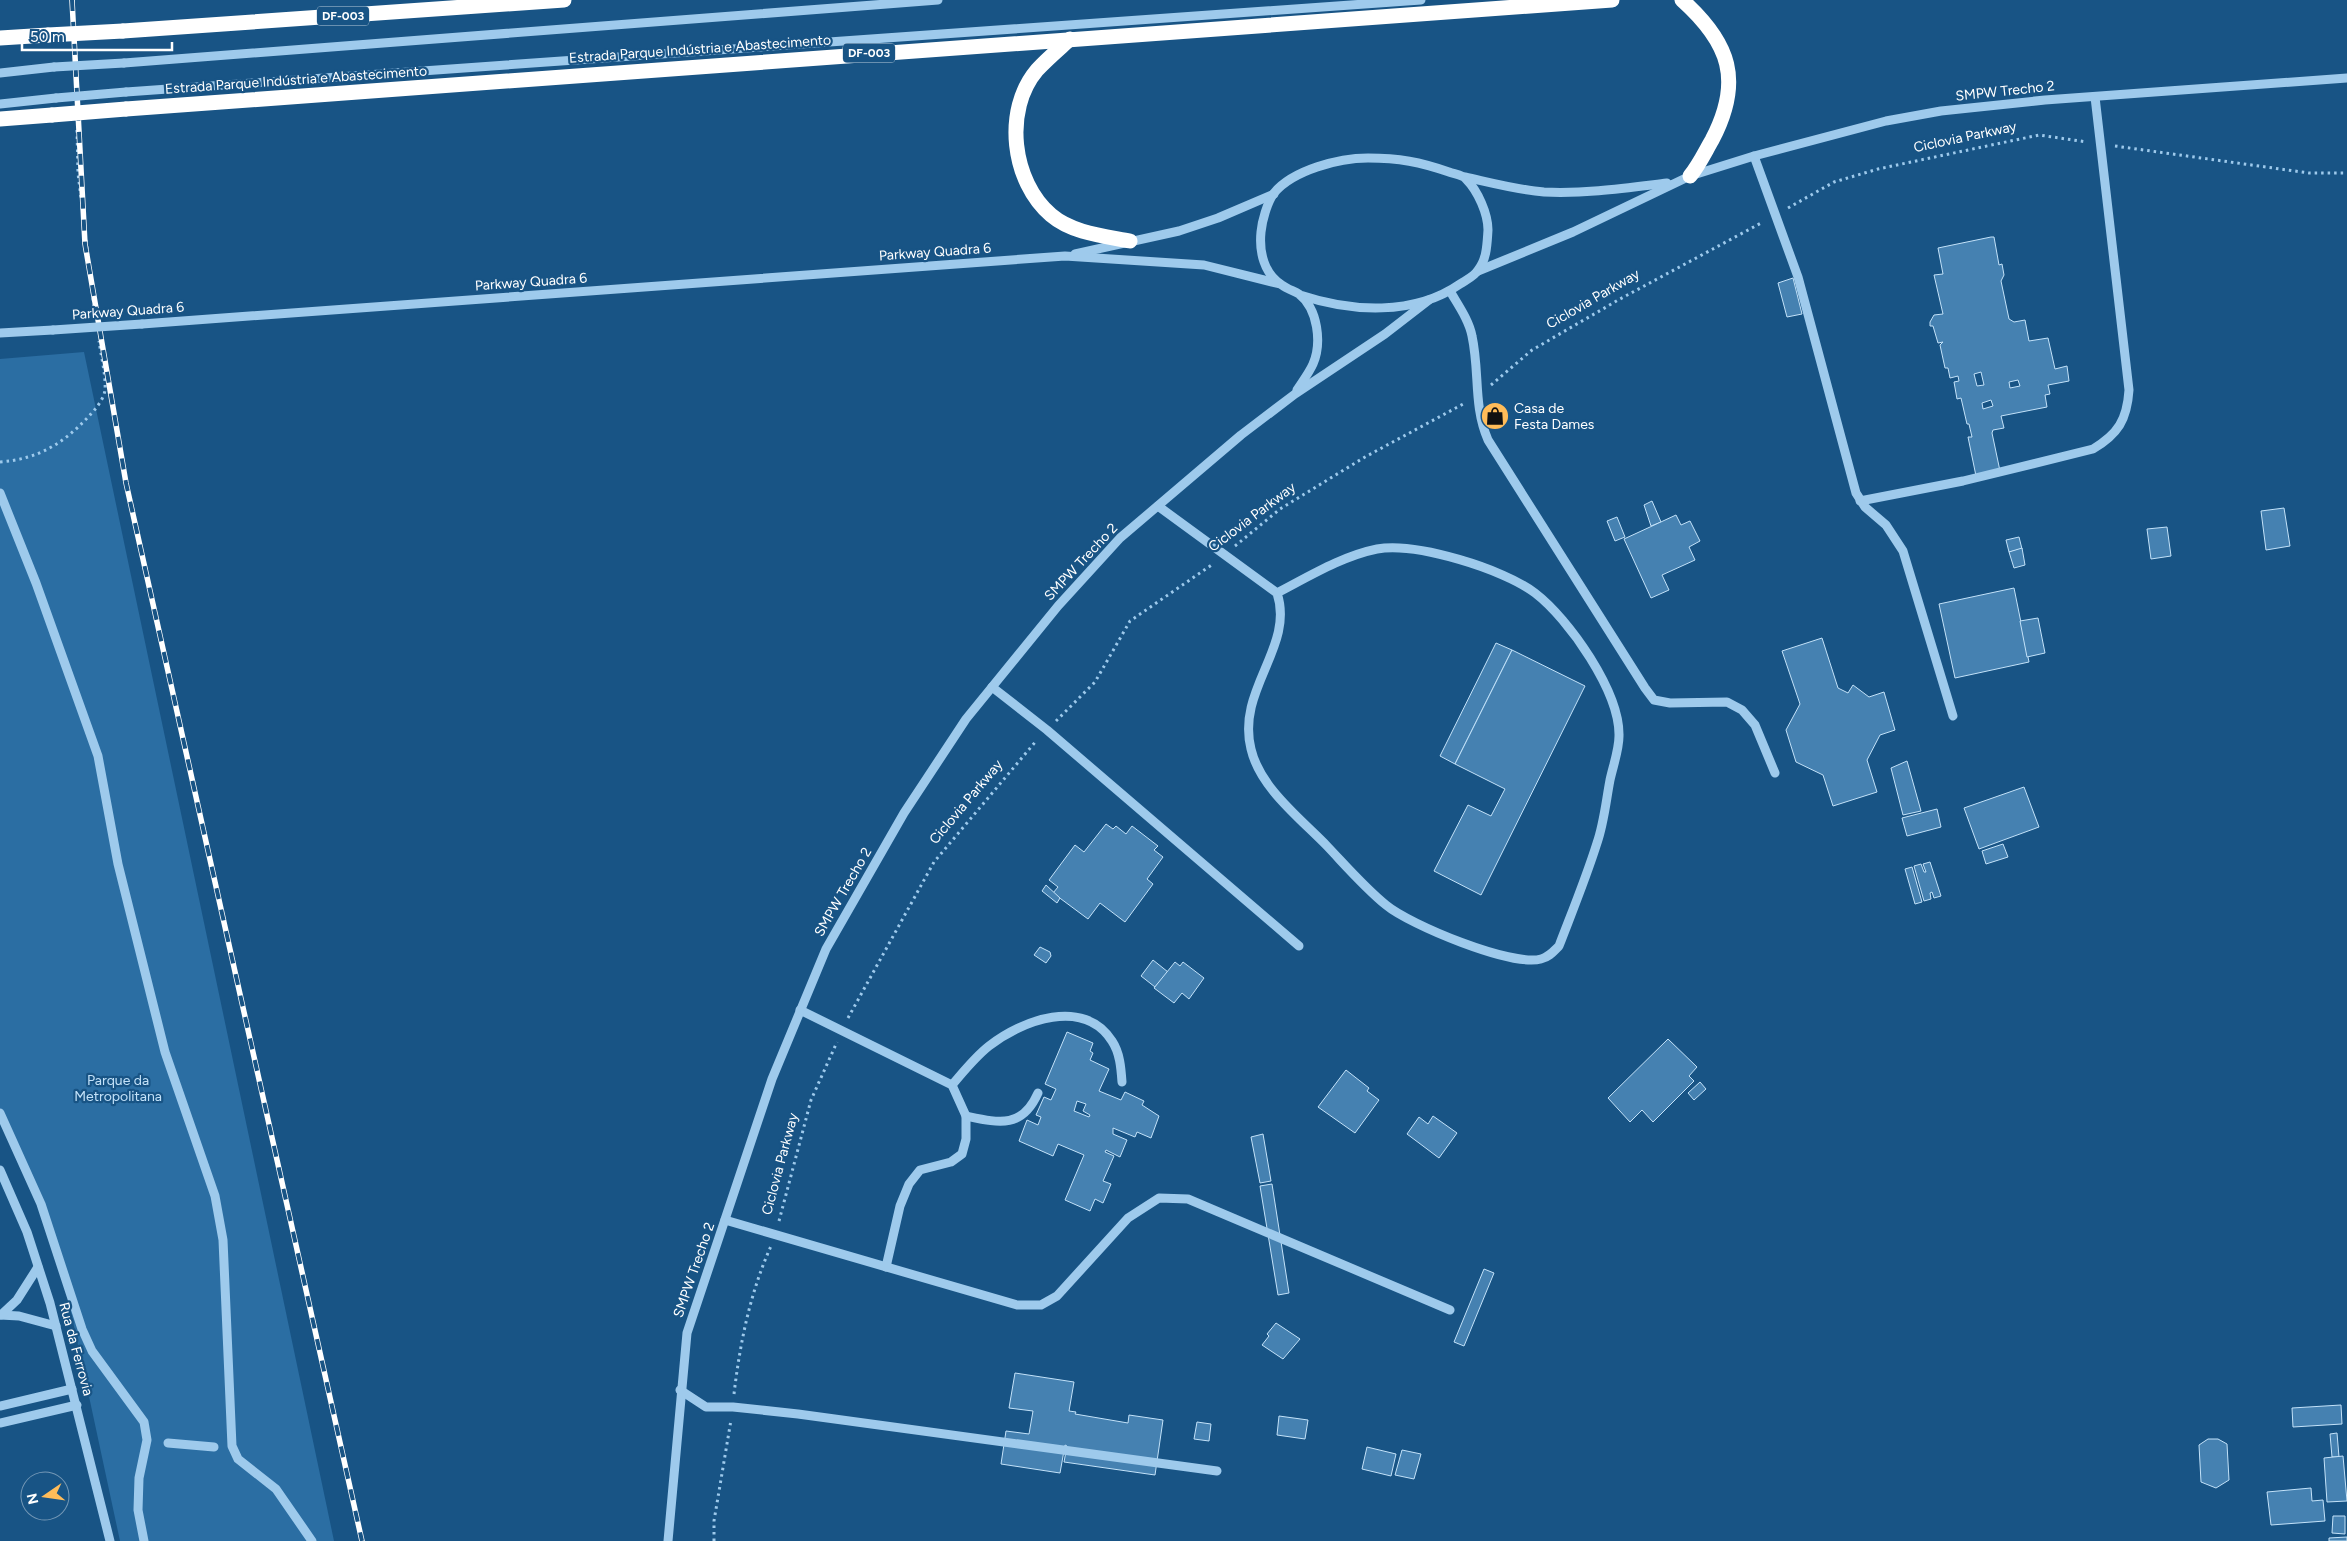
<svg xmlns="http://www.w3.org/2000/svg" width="2347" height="1541" font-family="Figtree,sans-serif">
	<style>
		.green { fill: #2b6ea3 }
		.building { fill: #4581b1; stroke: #c3e2f9; fill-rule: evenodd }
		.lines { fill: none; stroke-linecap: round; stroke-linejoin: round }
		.path { stroke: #9ecaec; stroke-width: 3; stroke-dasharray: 2.5 4; stroke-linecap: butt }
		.minor { stroke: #9ecaec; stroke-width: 9 }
		.highway { stroke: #fff; stroke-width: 15 }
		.rail-casing { stroke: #fff; stroke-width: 5.5 }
		.rail { stroke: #185485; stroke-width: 4; stroke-dasharray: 11; stroke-linecap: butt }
		.minor-bridge { stroke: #9ecaec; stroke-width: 9 }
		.highway-bridge { stroke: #fff; stroke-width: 15 }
		.labels { text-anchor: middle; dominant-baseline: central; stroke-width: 4.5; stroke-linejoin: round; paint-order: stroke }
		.shield { fill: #185485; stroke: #baccda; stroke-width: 1 }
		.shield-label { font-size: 12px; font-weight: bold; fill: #fff }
		.street-label { font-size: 14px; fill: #fff; stroke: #185485 }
		.poi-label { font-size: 14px; fill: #fff; stroke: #185485; text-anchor: start }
		.park-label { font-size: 14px; fill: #c3e2f9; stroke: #185485 }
	</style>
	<rect width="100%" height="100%" fill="#185485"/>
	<path class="green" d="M84,352L334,1541H120L60,1261L0,1113V359Z"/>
	<g class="building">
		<path d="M1991,237H1994L1999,265L2002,264L2004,275L2001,281L2009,319L2014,322L2025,320L2029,341L2048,338L2055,369L2067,366L2069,381L2048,385L2050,394L2045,395L2047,407L2001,416L2004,428L1993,430L1992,433L2000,471L1976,476L1968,437H1972L1969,424H1967L1961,398L1957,399L1954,382L1959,381L1958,376L1950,378L1948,368H1945L1940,345L1943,342L1938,343L1933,326H1930V322L1934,315L1943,314L1934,275L1943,274L1938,248ZM1981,372L1984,385L1977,386L1974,374ZM2018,380L2020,386L2010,388L2009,382ZM1991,400L1993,406L1983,409L1982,403Z"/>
		<path d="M1793,278L1802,314L1787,317L1778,283Z"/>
		<path d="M1652,501L1661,522L1651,526L1644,505Z"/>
		<path d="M2284,508L2290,546L2266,550L2261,511Z"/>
		<path d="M1676,515L1681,525L1690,521L1700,541L1689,547L1695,560L1662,575L1669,590L1651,598L1624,539Z"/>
		<path d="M1617,517L1625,537L1615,541L1607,521Z"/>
		<path d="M2167,527L2171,556L2151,559L2147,529Z"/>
		<path d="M2019,537L2022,549L2009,552L2006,540Z"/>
		<path d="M2022,548L2025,565L2014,568L2009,552Z"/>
		<path d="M2014,588L2029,662L1955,678L1939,604Z"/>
		<path d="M2038,618L2045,653L2027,657L2020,621Z"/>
		<path d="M1822,638L1838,688L1848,693L1853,685L1869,697L1884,692L1895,730L1880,735L1867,760L1877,792L1833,806L1823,775L1796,762L1786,730L1800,704L1782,651Z"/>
		<path d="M1496,643L1512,650L1455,764L1440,756Z"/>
		<path d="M1512,650L1585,686L1481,895L1434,871L1468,805L1491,816L1505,789L1455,764Z"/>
		<path d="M1907,761L1921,811L1903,815L1891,768Z"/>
		<path d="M2024,787L2039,827L1979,849L1964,808Z"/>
		<path d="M1937,809L1941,827L1907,836L1902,818Z"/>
		<path d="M1106,824L1113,829L1116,826L1126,834L1132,826L1158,846L1154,850L1163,857L1147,879L1153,884L1125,922L1100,903L1088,919L1053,893L1058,887L1049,880L1075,845L1084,852Z"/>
		<path d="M2003,844L2008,857L1986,864L1982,851Z"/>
		<path d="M1930,862L1941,896L1934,898L1932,892L1930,893L1931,899L1924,901L1914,866L1921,864L1924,872H1926L1923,864Z"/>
		<path d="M1912,867L1922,902L1915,904L1905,869Z"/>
		<path d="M1046,885L1060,898L1057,903L1042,891Z"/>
		<path d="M1040,947L1050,952L1051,956L1046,963L1034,955Z"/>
		<path d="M1153,960L1168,972L1155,987L1141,976Z"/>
		<path d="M1175,962L1180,966L1183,962L1204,978L1189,999L1182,993L1174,1003L1154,988Z"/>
		<path d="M1067,1032L1093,1043L1090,1051L1093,1053L1090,1060L1109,1069L1099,1091L1121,1100L1125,1092L1144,1101L1142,1105L1159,1116L1151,1138L1137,1132L1135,1137L1113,1128V1134L1127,1140L1120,1157L1106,1150L1105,1152L1114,1156L1103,1181L1111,1184L1103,1203L1095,1199L1090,1211L1065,1200L1084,1155L1058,1144L1053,1156L1019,1141L1027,1120L1038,1125L1041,1117L1036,1115L1044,1097L1051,1100L1056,1089L1045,1084ZM1077,1101L1086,1104L1083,1111L1090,1115L1089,1117L1074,1111Z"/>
		<path d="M1668,1039L1697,1067L1689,1076L1694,1081L1653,1122L1642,1110L1630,1122L1608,1098Z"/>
		<path d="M1346,1070L1369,1088L1367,1091L1379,1100L1355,1133L1318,1107Z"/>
		<path d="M1700,1082L1706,1089L1694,1100L1688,1093Z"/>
		<path d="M1433,1116L1457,1133L1439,1158L1407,1134L1419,1117L1428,1124Z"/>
		<path d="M1263,1134L1271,1181L1260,1183L1251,1137Z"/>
		<path d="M1272,1184L1289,1293L1278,1295L1260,1186Z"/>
		<path d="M1484,1269L1494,1273L1464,1346L1454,1342Z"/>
		<path d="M1276,1323L1300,1339L1283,1359L1262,1345L1269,1336L1267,1334Z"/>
		<path d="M1015,1373L1074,1382L1069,1411L1076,1412L1075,1414L1128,1423L1129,1415L1163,1420L1155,1475L1064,1462L1067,1446L1065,1445L1060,1473L1001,1464L1006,1431L1029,1434L1033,1411L1009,1408Z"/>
		<path d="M2341,1405L2342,1424L2293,1427L2292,1408Z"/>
		<path d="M1279,1416L1308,1420L1305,1439L1277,1435Z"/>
		<path d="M1197,1422L1211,1424L1209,1441L1194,1439Z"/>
		<path d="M2337,1433L2339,1457H2332L2330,1434Z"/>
		<path d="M2208,1439H2218L2227,1444L2229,1480L2216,1488L2201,1482L2199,1445Z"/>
		<path d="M1367,1447L1396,1454L1391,1476L1362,1469Z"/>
		<path d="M1402,1450L1421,1454L1414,1479L1395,1475Z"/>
		<path d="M2343,1456L2347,1501L2327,1502L2324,1458Z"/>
		<path d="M2311,1488L2312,1501L2323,1500L2325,1521L2271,1525L2267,1492Z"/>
		<path d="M2333,1516H2345V1534L2332,1533Z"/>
		<path d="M2347,1537V1541H2329V1538Z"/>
	</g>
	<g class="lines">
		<g class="path">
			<path d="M73,0V18"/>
			<path d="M77,130L78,173L95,315"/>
			<path d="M2115,146L2309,173H2347"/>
			<path d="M1788,208L1834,182L1878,169L2039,135L2087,142"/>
			<path d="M1491,385L1532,350L1620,299L1763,222"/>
			<path d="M0,462C38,459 63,444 89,416C95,410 104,399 105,390C106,375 101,356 99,341"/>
			<path d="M1235,546L1280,509L1365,457L1465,403"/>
			<path d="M1056,721L1095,682L1130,621L1213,564"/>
			<path d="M848,1018L934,862L1037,740"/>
			<path d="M779,1221L811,1100L837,1042"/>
			<path d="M734,1394C740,1343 750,1293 771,1246"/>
			<path d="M714,1541V1521L731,1420"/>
		</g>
		<g class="minor">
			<path d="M124,63L938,0"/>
			<path d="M0,73L54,67"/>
			<path d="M126,92L1421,0"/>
			<path d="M0,104L56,98"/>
			<path d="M1754,156L1798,277L1856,493L1865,507L1886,525L1903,551L1953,716"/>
			<path d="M1465,177C1492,183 1518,190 1544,192C1585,194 1626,188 1667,183"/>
			<path d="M1075,254L1179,231L1218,218L1274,194"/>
			<path d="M1478,271L1573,232L1690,176L1754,156L1886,121L1941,111L2045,100L2347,78"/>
			<path d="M1450,291C1458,305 1469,320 1472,336C1480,373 1473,405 1488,440L1645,688L1654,700L1670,703L1727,702L1742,710L1755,725L1775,773"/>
			<path d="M142,324L1065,256L1204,265L1280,284"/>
			<path d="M0,333L53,330"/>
			<path d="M1297,390C1302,382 1309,373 1313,364C1322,343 1318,309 1299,294C1294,291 1287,289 1282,285C1264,274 1259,252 1261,232C1262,221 1267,203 1274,193C1293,170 1339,158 1368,158C1399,158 1420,162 1449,172C1454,174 1463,175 1466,179C1478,191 1488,214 1488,230C1487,244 1487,259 1478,270C1475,276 1466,280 1460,284C1414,316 1351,312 1300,295"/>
			<path d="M0,493L36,583L98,756L118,864L165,1052L215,1196L223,1240L232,1446L238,1459L276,1489L312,1541"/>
			<path d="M1860,501L1963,481L2093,449C2118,434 2127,420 2129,390L2095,97"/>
			<path d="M1158,506L1277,593C1295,647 1236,689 1251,749C1260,788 1301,819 1327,846C1346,866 1365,888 1386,905C1410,925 1512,967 1541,959C1549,957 1553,952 1559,946C1572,912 1586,878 1597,843C1604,823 1606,801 1610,780C1613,766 1619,750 1619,736C1620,692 1569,619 1535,593C1504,569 1416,542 1377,549C1342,556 1308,577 1277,593"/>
			<path d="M992,687L1047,730L1299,946"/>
			<path d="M800,1010L952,1085L966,1116V1139L962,1154L951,1162L920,1170L909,1184L900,1206L886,1267"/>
			<path d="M952,1085C964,1071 975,1057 989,1046C1022,1020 1084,997 1112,1041C1120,1053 1121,1068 1122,1082"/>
			<path d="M0,1113L41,1204L82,1329L92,1351L144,1422L147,1440L139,1478L138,1510L144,1541"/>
			<path d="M966,1116C999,1123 1022,1129 1038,1093"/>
			<path d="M0,1170L27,1232L50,1303L110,1541"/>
			<path d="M725,1220L1017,1305H1041L1057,1296L1128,1218L1159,1198L1188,1199L1450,1310"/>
			<path d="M0,1315L19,1316L56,1326"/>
			<path d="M1,1315L17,1300L38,1267"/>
			<path d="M680,1390L706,1407H733L798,1414L1217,1471"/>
			<path d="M0,1406L72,1389"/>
			<path d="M0,1423L77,1405"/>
			<path d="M168,1443L214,1447"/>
			<path d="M668,1541L687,1333L772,1079L826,949L904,813L966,719L1058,606L1120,538L1241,435L1295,394L1385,334L1429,300"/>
		</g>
		<g class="highway">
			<path d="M1682,0C1730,43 1743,81 1712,140C1705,152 1699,165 1690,176"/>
			<path d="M123,31L564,0"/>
			<path d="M0,38L48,35"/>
			<path d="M1070,39C1059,49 1047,59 1037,70C1003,110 1012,182 1051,215C1072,233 1104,236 1130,241"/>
			<path d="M126,109L1612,0"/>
			<path d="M0,119L52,115"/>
		</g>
		<defs>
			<path id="rail" d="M72,0L85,244L126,483L362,1541"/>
		</defs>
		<use href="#rail" class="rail-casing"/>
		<use href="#rail" class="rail"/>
		<g class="minor-bridge">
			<path d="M54,67L124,63"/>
			<path d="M56,98L126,92"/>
			<path d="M53,330L142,324"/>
		</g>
		<g class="highway-bridge">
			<path d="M48,35L123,31"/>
			<path d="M52,115L126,109"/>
		</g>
	</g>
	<defs>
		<symbol id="shop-disc" viewBox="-11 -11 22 22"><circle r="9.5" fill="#ffbc59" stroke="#185485"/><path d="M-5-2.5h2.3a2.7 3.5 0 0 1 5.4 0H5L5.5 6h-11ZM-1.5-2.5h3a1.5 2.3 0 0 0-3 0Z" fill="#111"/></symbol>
	</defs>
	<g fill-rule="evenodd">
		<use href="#shop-disc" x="1479" y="400" width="32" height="32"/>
	</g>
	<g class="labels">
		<g class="shield">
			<rect x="317" y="6.5" width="52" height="19" rx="4"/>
			<rect x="843" y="43.5" width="52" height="19" rx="4"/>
		</g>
		<g class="shield-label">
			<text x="343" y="16">DF-003</text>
			<text x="869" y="53">DF-003</text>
		</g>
		<g class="street-label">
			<text transform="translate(700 49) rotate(-4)">Estrada Parque Indústria e Abastecimento</text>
			<text transform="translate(296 80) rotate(-4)">Estrada Parque Indústria e Abastecimento</text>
			<text transform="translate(2005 91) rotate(-6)">SMPW Trecho 2</text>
			<text transform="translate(1965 137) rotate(-12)">Ciclovia Parkway</text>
			<text transform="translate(935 252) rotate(-4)">Parkway Quadra 6</text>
			<text transform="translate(531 282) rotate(-4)">Parkway Quadra 6</text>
			<text transform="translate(1593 299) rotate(-30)">Ciclovia Parkway</text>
			<text transform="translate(128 311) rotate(-4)">Parkway Quadra 6</text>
			<text transform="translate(1252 517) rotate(-37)">Ciclovia Parkway</text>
			<text transform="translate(1081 562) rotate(-47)">SMPW Trecho 2</text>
			<text transform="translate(966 802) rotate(-50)">Ciclovia Parkway</text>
			<text transform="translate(843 892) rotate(-60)">SMPW Trecho 2</text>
			<text transform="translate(780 1164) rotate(-75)">Ciclovia Parkway</text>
			<text transform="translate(694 1270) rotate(-71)">SMPW Trecho 2</text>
			<text transform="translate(76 1349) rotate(75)">Rua da Ferrovia</text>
		</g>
		<g class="poi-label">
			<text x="1514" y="408">Casa de<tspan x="1514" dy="16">Festa Dames</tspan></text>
		</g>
		<g class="park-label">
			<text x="118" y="1080">Parque da<tspan x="118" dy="16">Metropolitana</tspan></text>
		</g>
	</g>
	<g transform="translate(45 1496) rotate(257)"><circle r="24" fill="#185485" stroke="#7498b6"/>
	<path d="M0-4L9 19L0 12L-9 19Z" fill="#ffbc59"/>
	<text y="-8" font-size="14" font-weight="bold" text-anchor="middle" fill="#ffffff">N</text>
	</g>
	<path d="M22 42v8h150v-8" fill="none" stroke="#ffffff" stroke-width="2.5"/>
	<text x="30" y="42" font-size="15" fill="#ffffff" stroke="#185485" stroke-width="4" paint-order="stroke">50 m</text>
</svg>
